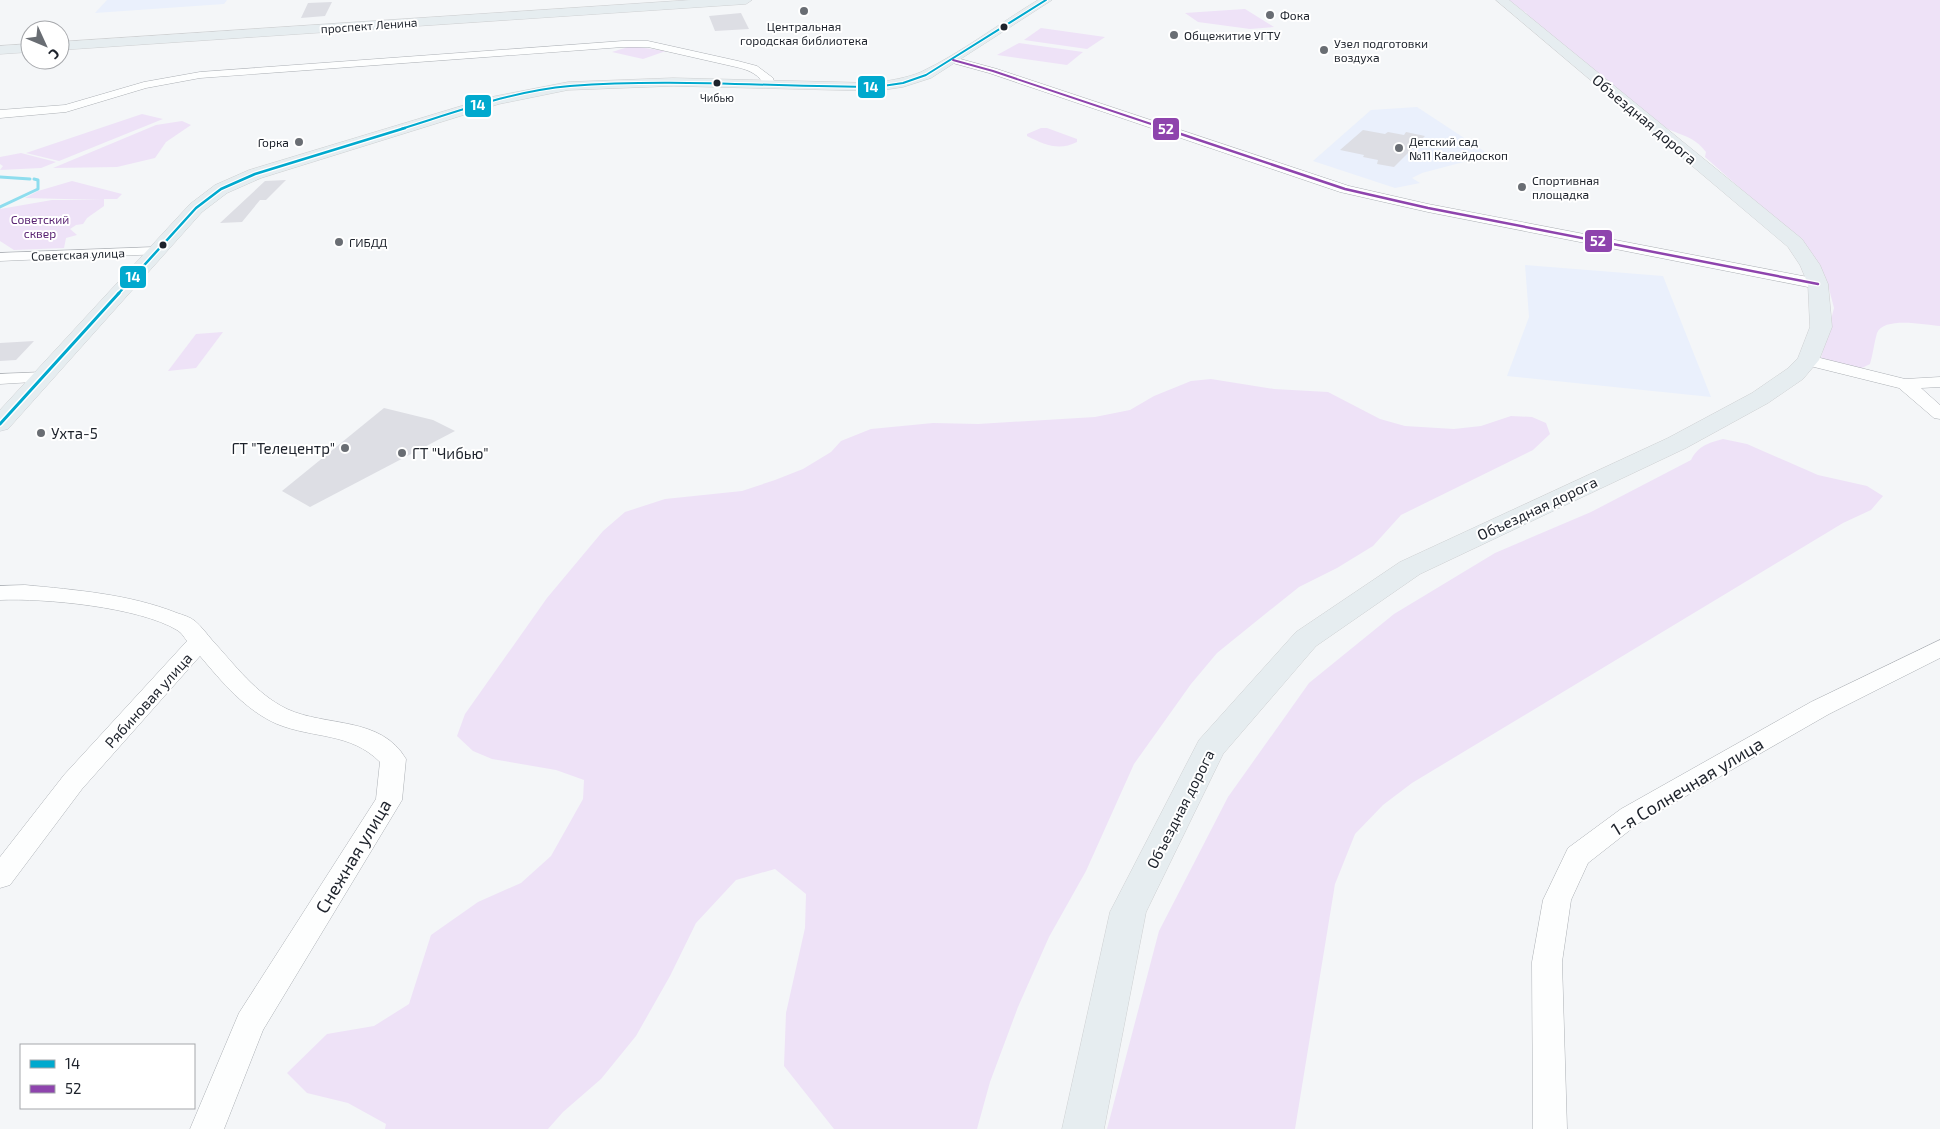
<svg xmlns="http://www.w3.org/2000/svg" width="1940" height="1129" font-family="'Exo 2',sans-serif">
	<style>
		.built { fill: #eaf0fc }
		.green { fill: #eee2f7 }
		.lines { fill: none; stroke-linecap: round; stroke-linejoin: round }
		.stream { stroke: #8eddee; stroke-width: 3 }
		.building { fill: #dddee4 }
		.minor-casing { stroke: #acb0b5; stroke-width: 1 }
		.major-casing { stroke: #ced0d2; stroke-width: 1 }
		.minor { fill: #fdfefe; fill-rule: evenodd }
		.major { fill: #e6edf0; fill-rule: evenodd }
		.bus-1-far2-casing { stroke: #fff; stroke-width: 4 }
		.bus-1-far1-casing { stroke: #fff; stroke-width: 5 }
		.bus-1-casing { stroke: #fff; stroke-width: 6 }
		.bus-2-far1-casing { stroke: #fff; stroke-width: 4 }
		.bus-2-casing { stroke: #fff; stroke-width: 5 }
		.bus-1-far2 { stroke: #00a9ce; stroke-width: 2 }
		.bus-1-far1 { stroke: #00a9ce; stroke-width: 2.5 }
		.bus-1 { stroke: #00a9ce; stroke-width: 3 }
		.bus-2-far1 { stroke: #8e44ad; stroke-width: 2 }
		.bus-2 { stroke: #8e44ad; stroke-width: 2.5 }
		.poi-dot { fill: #696d73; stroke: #fff; stroke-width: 2 }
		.bus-dot { fill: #1e232c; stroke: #fff; stroke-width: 2 }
		.labels { text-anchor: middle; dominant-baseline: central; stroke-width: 4; stroke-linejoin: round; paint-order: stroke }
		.far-bus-label { font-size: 11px; fill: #1e232c; stroke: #fff }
		.far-poi-label { font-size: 12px; fill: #1e232c; stroke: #fff; text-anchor: start }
		.far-street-label { font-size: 12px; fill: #1e232c; stroke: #fff }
		.far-park-label { font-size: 12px; fill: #5a2473; stroke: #fff }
		.street-label { font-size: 15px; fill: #1e232c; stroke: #fff }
		.poi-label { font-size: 15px; fill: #1e232c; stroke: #fff; text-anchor: start }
		.near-street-label { font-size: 18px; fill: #1e232c; stroke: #fff }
		.line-badge { stroke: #fff; stroke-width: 2 }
		.badge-label { font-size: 14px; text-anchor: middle; font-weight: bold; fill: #fff }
	</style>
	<rect width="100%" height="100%" fill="#f4f6f8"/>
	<g class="built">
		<path d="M107,0H227L224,4L95,13Z"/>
		<path d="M1417,107L1490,155L1422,173L1412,178L1420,183L1395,188L1313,161L1371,110Z"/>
		<path d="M1525,265L1663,276L1711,397L1507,376L1529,317Z"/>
	</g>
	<g class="green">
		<path d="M1506,0H1940V326C1926,325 1884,316 1877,333C1874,343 1873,354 1870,364L1860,369L1826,362L1821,358L1834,308L1827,281L1815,264L1750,197L1705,157L1706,152C1694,136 1682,136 1666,128L1524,15L1527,13L1518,9Z"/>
		<path d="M1245,9L1274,27L1250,29L1198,22L1185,13Z"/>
		<path d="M1041,28L1105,37L1087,49L1024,40Z"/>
		<path d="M1019,43L1083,52L1067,65L997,55Z"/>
		<path d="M631,46L666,51L643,59L612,52Z"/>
		<path d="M142,114L163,119L59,161L26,153Z"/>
		<path d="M182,121L191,125L166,142L155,158L117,167L53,168L156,125Z"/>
		<path d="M1041,128H1047L1077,139V142C1059,151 1045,145 1027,136V134Z"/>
		<path d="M21,153L56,162L41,168L0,170L3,166L0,164V157Z"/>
		<path d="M72,181L122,194L117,199H104V206L87,218L83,224L76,225L70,229L77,235L66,238L64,248L14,250L0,241V209L52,200H103L25,198L38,191Z"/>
		<path d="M223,332L196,368L168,371L196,334Z"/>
		<path d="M1211,379L1274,389L1328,392L1380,419L1405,426L1454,429L1481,426L1511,416L1532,417L1546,423L1550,434L1533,450L1401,515L1373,546L1337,568L1299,587L1259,619L1217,653L1191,684L1134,764L1086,871L1049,937L1018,1007L990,1082L977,1129H834L784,1066L786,1013L805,928L806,894L775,869L736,880L696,923L670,976L636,1036L601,1079L563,1112L548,1129H385L386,1124L348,1103L307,1093L287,1073L327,1034L374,1026L409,1004L431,935L478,902L521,883L551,856L583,799L584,780L556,770L492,759L473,751L457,736L465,714L547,598L603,531L625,512L665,499L742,491L775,480L803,469L831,452L841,441L871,429L933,423L978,424L1095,417L1130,410L1154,396L1191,381Z"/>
		<path d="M1723,439L1747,444L1818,475L1867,486L1883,496L1871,510L1843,523L1412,783L1383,805L1355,834L1335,884L1295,1129H1107L1159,931L1228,797L1309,683L1394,614L1495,553L1591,512L1691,460C1698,446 1708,443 1723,439Z"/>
	</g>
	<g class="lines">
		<g class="stream">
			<path d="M0,177L30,179"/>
			<path d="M0,207L38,189V180L34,179"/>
		</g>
	</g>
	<g class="building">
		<path d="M332,2L325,16L301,18L308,3Z"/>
		<path d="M741,13L749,29L715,31L709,16Z"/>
		<path d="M1363,130L1385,134L1388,132L1404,135L1406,132L1425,136L1394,167L1377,164L1378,160L1363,157L1364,155L1340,150Z"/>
		<path d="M286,180L266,200H260L242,222L220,223L265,181Z"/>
		<path d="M34,341L16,360L0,361V343Z"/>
		<path d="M384,408L433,420L455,431L310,507L282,491Z"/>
	</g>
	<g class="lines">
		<defs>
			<g id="minor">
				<path d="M623,41H648L738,61L757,66L773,78L775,85L769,88L765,87C760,75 750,70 736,67L648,47H623L200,78L146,88L66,112L0,118V110L65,105L144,82L200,72Z"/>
				<path d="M953,57L997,69L1349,186L1428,204L1818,279L1826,284L1818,289L1428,212L1340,192L989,73L949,62V58Z"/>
				<path d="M156,247L163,251L161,254L0,261V253Z"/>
				<path d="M1808,355L1905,379L1940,377V387L1921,388L1940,405V419L1934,418L1899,388L1802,364L1800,360L1802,356Z"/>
				<path d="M44,372L50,373L53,377L50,381L0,384V374Z"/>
				<path d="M25,585C76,590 129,594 177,613C183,615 190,617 195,621C201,626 207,634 212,640C235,665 256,694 287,709C326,727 381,716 406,759L402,800L263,1030L224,1129H190L239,1013L376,799L380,762C350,732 314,739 277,724C245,710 222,682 200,656L82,789L10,885L0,888V857L64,775L187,641C184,637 181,632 177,630C139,607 44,598 0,600V586Z"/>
				<path d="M1940,640V658L1829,714L1639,823L1588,863L1571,900L1562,962L1567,1129H1533L1532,962L1543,900L1568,848L1621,809L1811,702Z"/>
			</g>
			<g id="major">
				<path d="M691,0H752L746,4L60,50V42Z"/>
				<path d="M1038,0H1052L931,78L903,87L876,91L673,86L568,90L499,104L261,178L227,193L202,212L8,429L0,431V410L190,204L215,185L249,170L491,97L568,82L673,78L876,83C891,80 907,78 921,72C961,53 1000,23 1038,0Z"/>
				<path d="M1496,0H1509L1802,239L1820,265L1828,284L1832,327L1819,360L1803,379L1768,403L1686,448L1420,574L1316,646L1223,754L1146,912L1104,1129H1062L1110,912L1199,740L1296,632L1400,562L1668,438L1752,393L1787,369L1798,358L1810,327L1808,284L1800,265L1788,247Z"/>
				<path d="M30,44V52L0,54V46Z"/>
			</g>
		</defs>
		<use href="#minor" class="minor-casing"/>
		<use href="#major" class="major-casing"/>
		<use href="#minor" class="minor"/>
		<use href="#major" class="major"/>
		<defs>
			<path id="bus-1-far2" d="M401,129C456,112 512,91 570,86C672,78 774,87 876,87L903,83L926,75L1046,0"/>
			<path id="bus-1-far1" d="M118,294L196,208L221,189L255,174L405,128"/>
			<path id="bus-1" d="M0,424L119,293"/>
			<path id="bus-2-far1" d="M953,60L993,71L1166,129"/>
			<path id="bus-2" d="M1163,128L1345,189L1428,208L1818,284"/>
		</defs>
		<use href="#bus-1-far2" class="bus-1-far2-casing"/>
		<use href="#bus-1-far1" class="bus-1-far1-casing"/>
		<use href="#bus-1" class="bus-1-casing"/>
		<use href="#bus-2-far1" class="bus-2-far1-casing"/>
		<use href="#bus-2" class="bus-2-casing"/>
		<use href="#bus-1-far2" class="bus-1-far2"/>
		<use href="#bus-1-far1" class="bus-1-far1"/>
		<use href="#bus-1" class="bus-1"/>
		<use href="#bus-2-far1" class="bus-2-far1"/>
		<use href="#bus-2" class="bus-2"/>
	</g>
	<g class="poi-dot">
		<circle cx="804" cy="11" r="5"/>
		<circle cx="1270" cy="15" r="5"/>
		<circle cx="1174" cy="35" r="5"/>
		<circle cx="1324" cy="50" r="5"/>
		<circle cx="299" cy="142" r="5"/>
		<circle cx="1399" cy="148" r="5"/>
		<circle cx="1522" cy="187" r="5"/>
		<circle cx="339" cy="242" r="5"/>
		<circle cx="41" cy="433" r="5"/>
		<circle cx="345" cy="448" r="5"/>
		<circle cx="402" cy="453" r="5"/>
	</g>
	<g class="bus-dot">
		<circle cx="1004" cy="27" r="4.5"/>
		<circle cx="717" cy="83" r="4.5"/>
		<circle cx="163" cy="245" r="4.5"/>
	</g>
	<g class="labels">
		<g class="far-bus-label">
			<text x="717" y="97">Чибью</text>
		</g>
		<g class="far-poi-label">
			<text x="1280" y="15">Фока</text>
			<text x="804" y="26" text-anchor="middle">Центральная<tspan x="804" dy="14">городская библиотека</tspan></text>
			<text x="1184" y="35">Общежитие УГТУ</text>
			<text x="1334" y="43">Узел подготовки<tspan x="1334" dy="14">воздуха</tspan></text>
			<text x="1409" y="141">Детский сад<tspan x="1409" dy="14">№11 Калейдоскоп</tspan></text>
			<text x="289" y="142" text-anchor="end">Горка</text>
			<text x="1532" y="180">Спортивная<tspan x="1532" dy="14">площадка</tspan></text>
			<text x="349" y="242">ГИБДД</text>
		</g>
		<g class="far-street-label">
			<text transform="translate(369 25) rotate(-4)">проспект Ленина</text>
			<text transform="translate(78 254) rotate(-2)">Советская улица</text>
		</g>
		<g class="far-park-label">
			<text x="40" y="219">Советский<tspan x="40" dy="14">сквер</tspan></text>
		</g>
		<g class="street-label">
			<text transform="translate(1645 119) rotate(40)">Объездная дорога</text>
			<text transform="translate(1537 508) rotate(-25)">Объездная дорога</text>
			<text transform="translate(148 700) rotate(-48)">Рябиновая улица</text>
			<text transform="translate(1180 809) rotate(-63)">Объездная дорога</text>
		</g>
		<g class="poi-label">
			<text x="51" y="433">Ухта-5</text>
			<text x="335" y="448" text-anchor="end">ГТ "Телецентр"</text>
			<text x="412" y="453">ГТ "Чибью"</text>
		</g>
		<g class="near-street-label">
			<text transform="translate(1687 786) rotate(-31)">1-я Солнечная улица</text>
			<text transform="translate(353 856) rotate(-59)">Снежная улица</text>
		</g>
	</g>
	<g class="line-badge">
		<rect x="857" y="75" width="29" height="24" rx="5" fill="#00a9ce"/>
		<rect x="464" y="94" width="28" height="24" rx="5" fill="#00a9ce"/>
		<rect x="1152" y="117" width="28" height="24" rx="5" fill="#8e44ad"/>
		<rect x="1584" y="229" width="29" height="24" rx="5" fill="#8e44ad"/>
		<rect x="119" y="265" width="28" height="24" rx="5" fill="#00a9ce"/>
	</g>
	<g class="badge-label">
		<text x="871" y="92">14</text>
		<text x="478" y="110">14</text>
		<text x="1166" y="134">52</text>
		<text x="1598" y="246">52</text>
		<text x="133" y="282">14</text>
	</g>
	<rect x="20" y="1044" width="175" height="65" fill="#ffffff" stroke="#a5a7ab"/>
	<rect x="30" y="1060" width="25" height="8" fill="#00a9ce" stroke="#a5a7ab"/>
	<text x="65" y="1069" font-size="15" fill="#1e232c">14</text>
	<rect x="30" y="1085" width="25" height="8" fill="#8e44ad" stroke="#a5a7ab"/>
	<text x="65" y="1094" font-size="15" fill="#1e232c">52</text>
	<g transform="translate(45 45) rotate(134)"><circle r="24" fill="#ffffff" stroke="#a5a7ab"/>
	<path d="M0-4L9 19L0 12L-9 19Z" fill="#696d73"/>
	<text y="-8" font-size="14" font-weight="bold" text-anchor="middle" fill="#1e232c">С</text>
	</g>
</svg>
